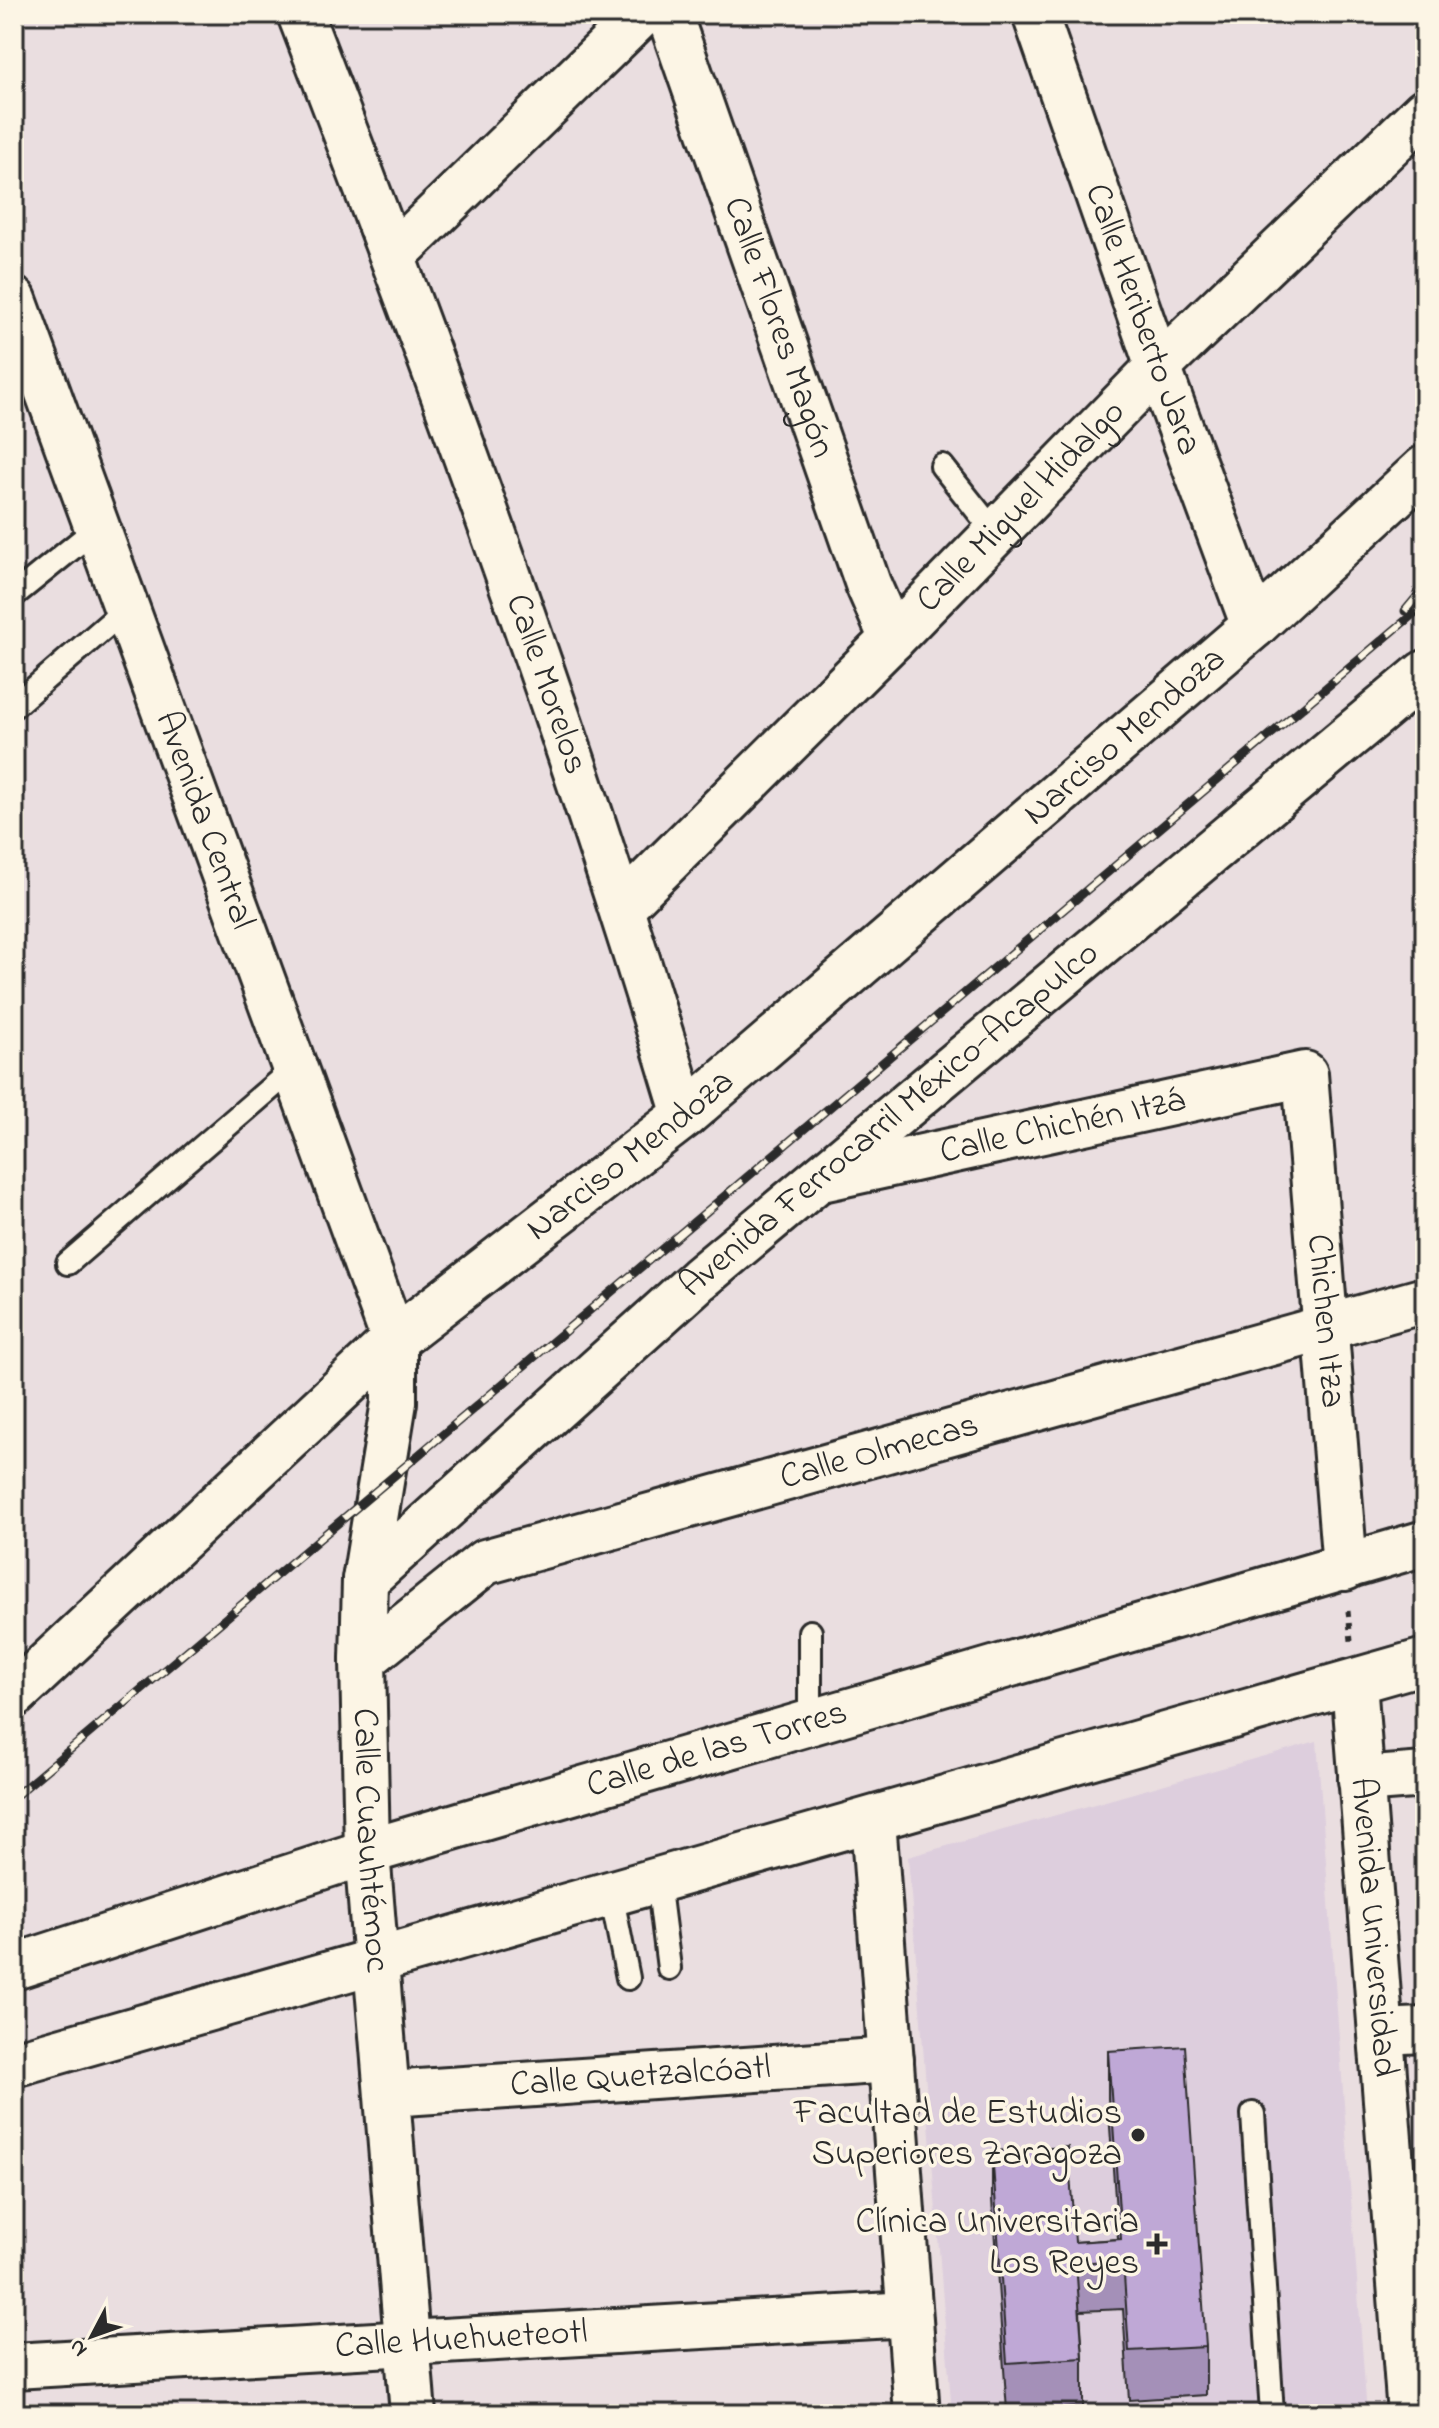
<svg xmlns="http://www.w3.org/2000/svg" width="1439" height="2428" font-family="'Indie Flower',sans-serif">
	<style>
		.built { fill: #ddcedd }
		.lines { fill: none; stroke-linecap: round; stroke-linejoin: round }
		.service-casing { stroke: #2b2b2b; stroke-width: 28 }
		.minor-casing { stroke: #2b2b2b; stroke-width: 50 }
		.secondary-casing { stroke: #2b2b2b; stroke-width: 50 }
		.path { stroke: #2b2b2b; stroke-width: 5; stroke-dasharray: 6 6; stroke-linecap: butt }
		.service { stroke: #fcf5e5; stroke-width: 22 }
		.minor { stroke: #fcf5e5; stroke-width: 44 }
		.secondary { stroke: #fcf5e5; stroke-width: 44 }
		.rail-casing { stroke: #2b2b2b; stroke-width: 9 }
		.rail { stroke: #fcf5e5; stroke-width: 6; stroke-dasharray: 18; stroke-linecap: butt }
		.wall { fill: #a490b8; stroke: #2b2b2b; stroke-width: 2 }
		.building { fill: #bfa8d6; stroke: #2b2b2b; stroke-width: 2 }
		.poi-dot { fill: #2b2b2b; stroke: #fcf5e5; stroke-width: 3 }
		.labels { text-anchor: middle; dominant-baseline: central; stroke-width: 7; stroke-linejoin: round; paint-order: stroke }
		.street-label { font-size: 36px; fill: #2b2b2b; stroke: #fcf5e5 }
		.poi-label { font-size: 36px; fill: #2b2b2b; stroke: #fcf5e5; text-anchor: end }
	</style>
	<rect width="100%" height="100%" fill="#eadee0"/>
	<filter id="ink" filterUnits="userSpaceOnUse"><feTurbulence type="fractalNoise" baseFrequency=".0125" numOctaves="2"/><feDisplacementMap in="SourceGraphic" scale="16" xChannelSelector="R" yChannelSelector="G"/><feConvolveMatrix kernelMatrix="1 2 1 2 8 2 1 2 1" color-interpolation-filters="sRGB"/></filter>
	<g filter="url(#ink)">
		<path class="built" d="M1317,1741L1367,2414H952L908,1857Z"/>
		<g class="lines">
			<defs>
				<g id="service">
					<path d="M942,466L996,534"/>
					<path d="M14,595L97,528"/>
					<path d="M14,706L127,608"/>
					<path d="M68,1263L295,1067"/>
					<path d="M810,1632V1723"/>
					<path d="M658,1881L669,1968"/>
					<path d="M611,1893L628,1978"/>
					<path d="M1253,2114L1272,2414"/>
				</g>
				<g id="minor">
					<path id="s1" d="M300,14C440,377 574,743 685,1115"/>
					<path id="s2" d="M669,14L868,584L892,639"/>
					<path id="s3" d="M1035,14L1158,367L1254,626"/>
					<path d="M393,256L642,14"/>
					<path id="s4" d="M14,300L394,1340V1402L365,1580L363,1660L367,1852L413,2414"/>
					<path id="s5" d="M623,906L892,639L1158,367L1425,111"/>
					<path id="s6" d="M826,1178L1305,1074L1345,1568"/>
					<path id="s7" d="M365,1580L699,1279L1425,673"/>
					<path id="s8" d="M363,1660L485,1562L1425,1300"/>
					<path id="s9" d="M1354,1682L1410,2414"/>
					<path id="s10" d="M14,1695L394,1340L685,1115L1254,626L1425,468"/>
					<path d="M1361,1780L1425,1775"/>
					<path d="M873,1820L917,2414"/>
					<path d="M1381,2032L1425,2030"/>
					<path id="s11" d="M389,2094L891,2060"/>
					<path id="s12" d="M14,2366L909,2314"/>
				</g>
				<g id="secondary">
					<path id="s13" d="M14,1967L367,1852L1425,1543"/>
					<path d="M14,2064L1425,1661"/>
				</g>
			</defs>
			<use href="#service" class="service-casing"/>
			<use href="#minor" class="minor-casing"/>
			<use href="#secondary" class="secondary-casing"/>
			<path class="path" d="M1348,1611L1351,1641"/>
			<use href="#service" class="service"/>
			<use href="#minor" class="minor"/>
			<use href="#secondary" class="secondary"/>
			<defs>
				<g id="rail">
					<path d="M1405,611L1425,587"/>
					<path d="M14,1797L1425,604"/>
				</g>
			</defs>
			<use href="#rail" class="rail-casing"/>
			<use href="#rail" class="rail"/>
		</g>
		<path class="wall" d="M1108,2051L1206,2347V2395L1129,2400L1123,2309L1080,2311L1083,2358V2407L1007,2411L992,2200V2151L1075,2242L1118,2239L1108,2099Z"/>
		<path class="building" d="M1185,2046L1206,2347L1129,2351L1123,2260L1076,2263L1083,2358L1007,2363L992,2151L1068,2147L1075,2242L1121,2239L1108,2051Z"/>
	</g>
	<g class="poi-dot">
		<circle cx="1138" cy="2135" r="8"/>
		<path d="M1153 2232h8v8h8v8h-8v8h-8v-8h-8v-8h8z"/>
	</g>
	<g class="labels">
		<g class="street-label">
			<text stroke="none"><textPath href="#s3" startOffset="324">Calle Heriberto Jara</textPath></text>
			<text stroke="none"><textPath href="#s2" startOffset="332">Calle Flores Magón</textPath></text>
			<text stroke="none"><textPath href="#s5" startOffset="564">Calle Miguel Hidalgo</textPath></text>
			<text stroke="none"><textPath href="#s1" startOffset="714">Calle Morelos</textPath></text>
			<text stroke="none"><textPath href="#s10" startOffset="1468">Narciso Mendoza</textPath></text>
			<text stroke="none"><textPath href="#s4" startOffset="554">Avenida Central</textPath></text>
			<text stroke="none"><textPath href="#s7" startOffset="698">Avenida Ferrocarril México-Acapulco</textPath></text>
			<text stroke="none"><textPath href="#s6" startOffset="242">Calle Chichén Itzá</textPath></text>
			<text stroke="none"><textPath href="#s10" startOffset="820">Narciso Mendoza</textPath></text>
			<text stroke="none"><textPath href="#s6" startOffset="738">Chichen Itza</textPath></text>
			<text stroke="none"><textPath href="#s8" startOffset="566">Calle Olmecas</textPath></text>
			<text stroke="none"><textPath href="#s13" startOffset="736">Calle de las Torres</textPath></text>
			<text stroke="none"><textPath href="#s4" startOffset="1610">Calle Cuauhtémoc</textPath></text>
			<text stroke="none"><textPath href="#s9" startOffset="246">Avenida Universidad</textPath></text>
			<text stroke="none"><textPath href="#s11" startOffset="252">Calle Quetzalcóatl</textPath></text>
			<text stroke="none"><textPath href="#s12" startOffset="448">Calle Huehueteotl</textPath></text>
		</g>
		<g class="poi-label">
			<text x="1122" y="2114">Facultad de Estudios<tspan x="1122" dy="41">Superiores Zaragoza</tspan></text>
			<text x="1139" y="2223">Clínica Universitaria<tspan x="1139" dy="41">Los Reyes</tspan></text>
		</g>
	</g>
	<rect width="1439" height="2428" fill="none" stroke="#fcf5e5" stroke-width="48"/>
	<rect x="24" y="24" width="1391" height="2380" fill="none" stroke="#2b2b2b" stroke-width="3" filter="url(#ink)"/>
	<g transform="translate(92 2336) rotate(229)" stroke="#fcf5e5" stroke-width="6" paint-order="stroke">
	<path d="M0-6L14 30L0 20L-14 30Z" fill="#2b2b2b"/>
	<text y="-12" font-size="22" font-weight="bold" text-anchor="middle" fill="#2b2b2b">N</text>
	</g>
</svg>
